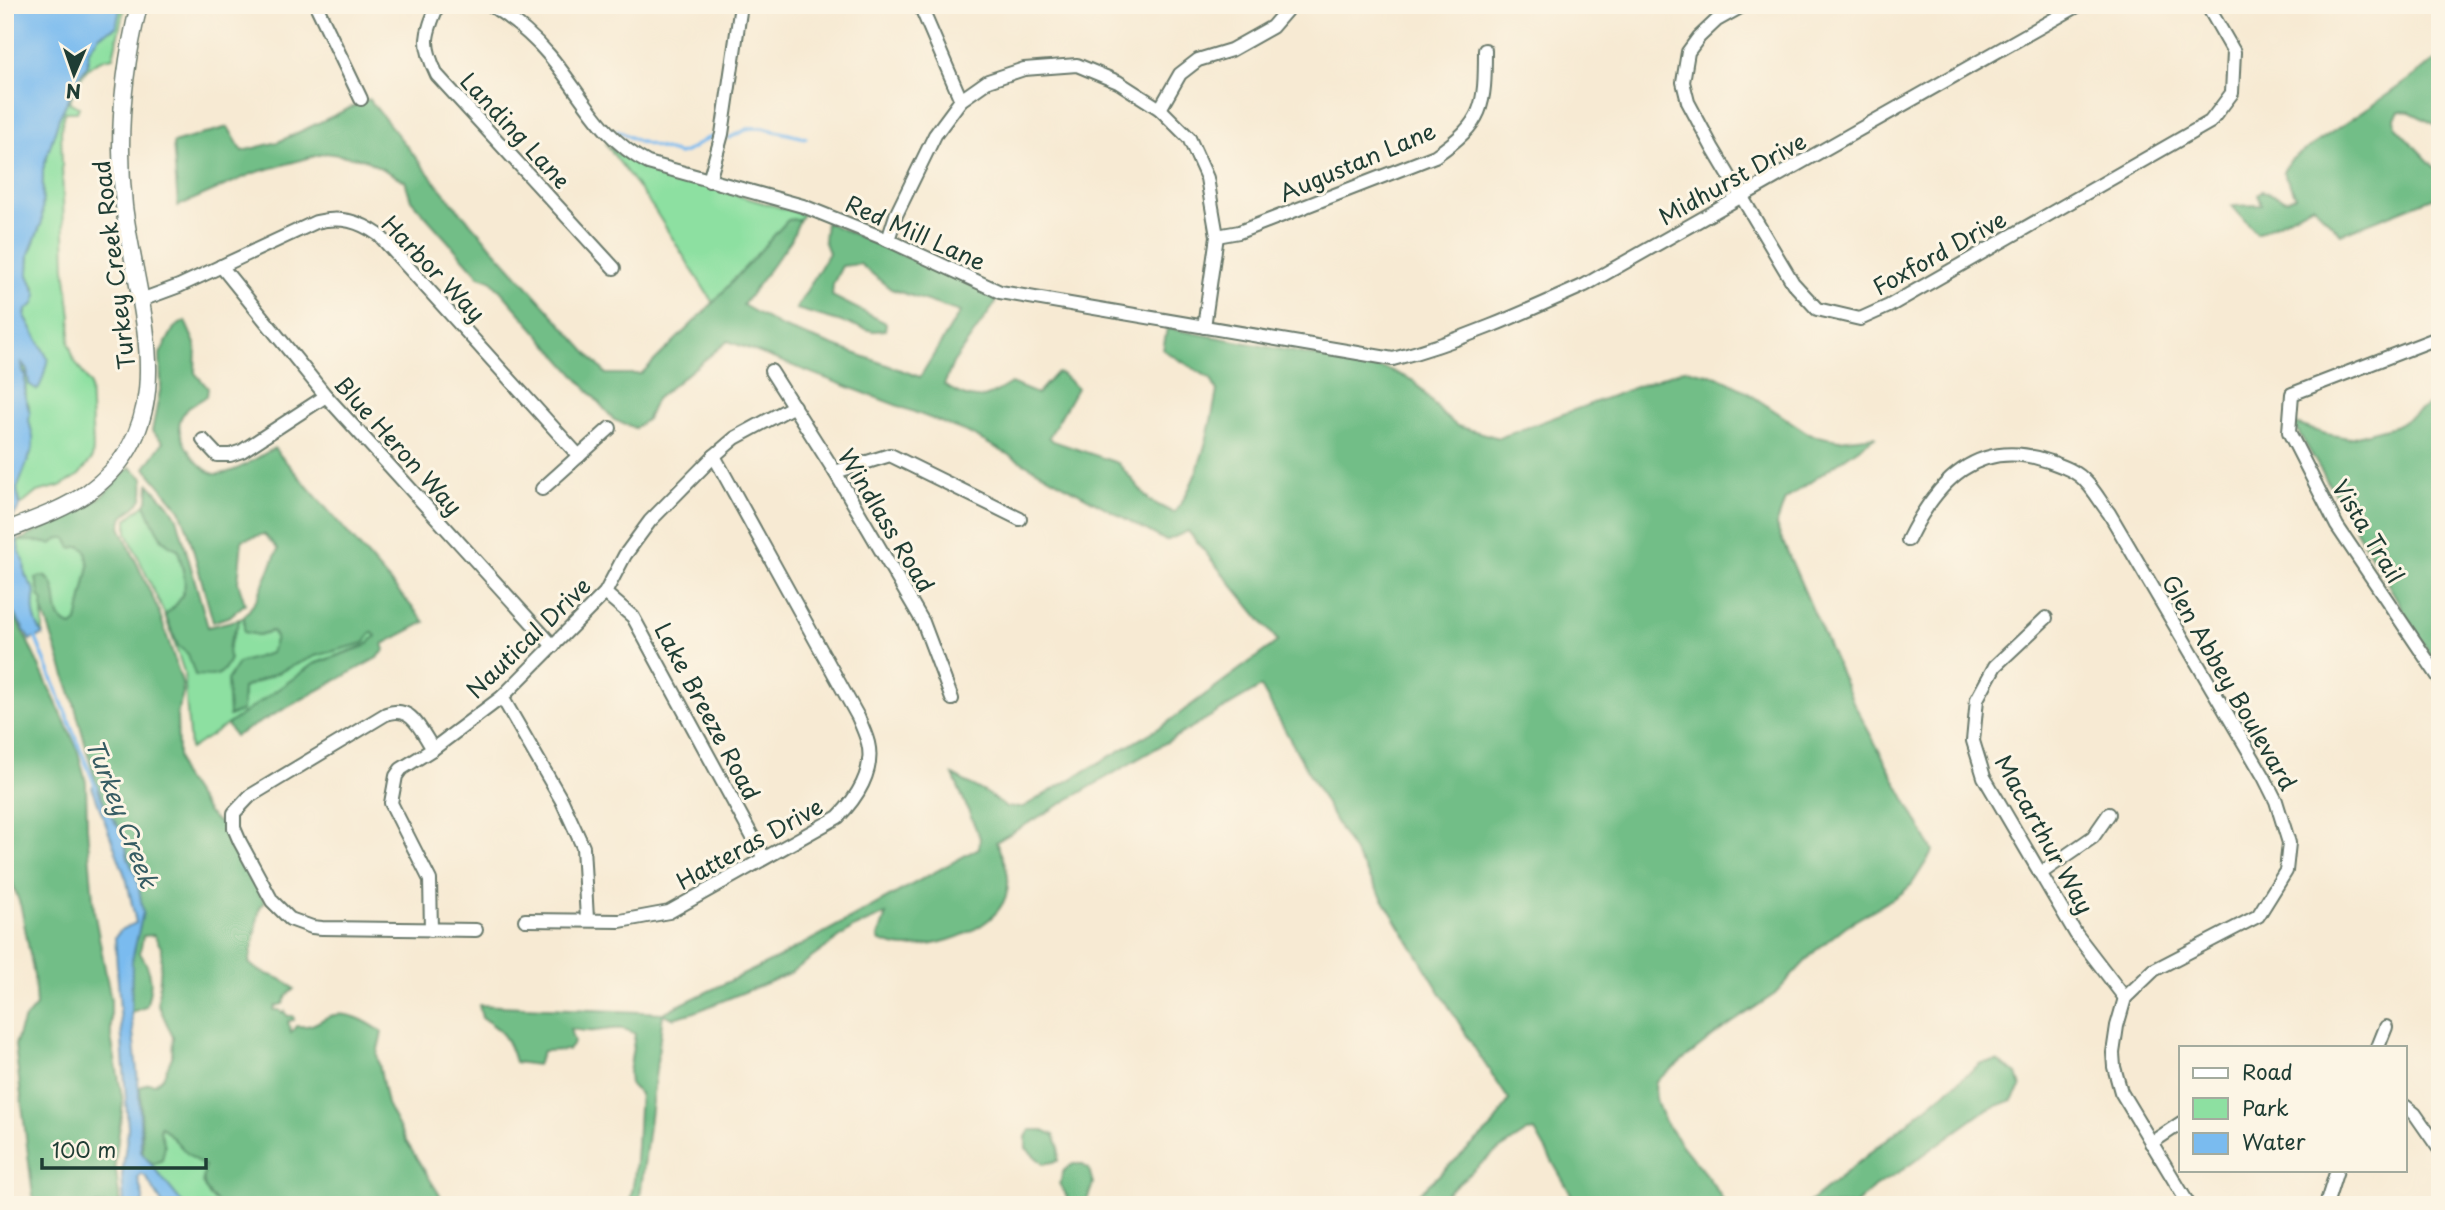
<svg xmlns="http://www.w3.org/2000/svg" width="2445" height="1210" font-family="'Playpen Sans',sans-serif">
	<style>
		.green { fill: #8de0a1; stroke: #568e6a; stroke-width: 2 }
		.forest { fill: #72be87; stroke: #487e5e; stroke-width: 2 }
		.water { fill: #7abbef; stroke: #4c7c92; stroke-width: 2 }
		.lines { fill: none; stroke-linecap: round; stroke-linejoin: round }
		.stream { stroke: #7abbef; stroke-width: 3.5 }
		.street-casing { stroke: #6b7a6c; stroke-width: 16 }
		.secondary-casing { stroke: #6b7a6c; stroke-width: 19 }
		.street { stroke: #fff; stroke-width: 12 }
		.secondary { stroke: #fff; stroke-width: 16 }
		.labels { text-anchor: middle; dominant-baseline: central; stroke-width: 6; stroke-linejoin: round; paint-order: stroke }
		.street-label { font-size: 23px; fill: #1f3d34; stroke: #fcf5e5 }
		.water-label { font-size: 24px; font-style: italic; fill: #365c63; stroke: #fcf5e5 }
	</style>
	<rect width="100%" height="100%" fill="#fcf5e5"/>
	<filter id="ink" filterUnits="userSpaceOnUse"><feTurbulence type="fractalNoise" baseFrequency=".0143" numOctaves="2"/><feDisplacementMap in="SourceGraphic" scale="14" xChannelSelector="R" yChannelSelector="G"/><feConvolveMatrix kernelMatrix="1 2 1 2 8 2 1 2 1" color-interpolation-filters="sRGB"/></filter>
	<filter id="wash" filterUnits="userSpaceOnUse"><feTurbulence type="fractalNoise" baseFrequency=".00686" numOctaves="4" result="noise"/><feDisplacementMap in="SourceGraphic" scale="28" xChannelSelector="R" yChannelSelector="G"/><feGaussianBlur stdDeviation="1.57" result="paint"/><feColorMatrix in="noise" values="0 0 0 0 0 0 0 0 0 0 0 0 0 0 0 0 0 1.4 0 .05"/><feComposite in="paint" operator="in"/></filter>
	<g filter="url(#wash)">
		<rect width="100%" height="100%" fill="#f7ead3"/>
		<g class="green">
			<path d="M121,5H125L113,57C85,61 80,79 69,102L79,107L77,112H65L61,129L65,268L71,317L69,343L74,360L90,384L93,448L92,459L79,475L60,486L37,492L20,506L17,489L33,447V437L29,421V405L26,400L25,374L23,373L22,355L29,384L41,381L48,359L25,316L26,310L34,304L35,287L28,275L29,254L42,221L43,169L59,118L80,75L87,66L89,50L100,35L116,27Z"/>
			<path d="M605,143L621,156L658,173L803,214L800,219L788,220L713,303L654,209Z"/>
			<path d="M145,504L162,540L178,549L186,584L184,593L177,605L178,645L188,654L227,652L240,619L244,617V632L258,635L272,631L276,637L271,653L239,663L242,711L243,688L315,656L363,643L372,632L376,636L366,645L313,664L266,699L190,749L184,672L165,615L127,533V519Z"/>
			<path d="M60,538H66L69,542L86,549L89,565L77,622L72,626C49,621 61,592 47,577L36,578L40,597L43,601V635L35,622L33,607L35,591L25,575L24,561L19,551L18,541H34L51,544Z"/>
			<path d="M161,1126C177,1139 187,1158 206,1166L202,1183L210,1197L221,1205H184L143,1157L154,1164L165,1146L160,1131Z"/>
		</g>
		<g class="forest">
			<path d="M2440,57V127L2410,112L2399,111L2395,118L2396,127L2440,173V195L2341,234L2313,205L2257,234L2232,206L2262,205L2258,195L2262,191L2287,200L2296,196L2283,172L2289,161L2380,100Z"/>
			<path d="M369,99L449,199L606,374H641L713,303L788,220L800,219L791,240L743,305L782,327L920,377L960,312L891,289L860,264L842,266L833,284L832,296L886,323L885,330L873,331L796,309L829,253L824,240L826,222L996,296L995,304L953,363L944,385C974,403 981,402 1011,383L1037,394L1056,373L1062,374L1077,388L1049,437L1053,441L1118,463L1150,501L1174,513C1199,482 1210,429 1217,391L1211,379L1163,350L1167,328L1390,370L1414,381L1443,415L1457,426L1499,438L1684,369L1717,376L1742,389L1811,435L1839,440L1876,436L1785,500L1776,526L1853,702L1933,851L1912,884L1902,893L1846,926L1815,951L1775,994L1720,1031L1656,1081C1647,1124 1709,1166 1725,1205H1577L1535,1131L1527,1132L1493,1154L1432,1205H1406L1492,1127L1509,1100L1477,1052L1341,831L1261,687L996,842C1000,852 1008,866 1008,878C1012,925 944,947 907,947C898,948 888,943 880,941L878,938L886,914L853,928L789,974L695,1012L673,1018L663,1014L639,1205H629C638,1169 637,1131 640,1094L630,1084L629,1073L635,1034C621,1025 610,1030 594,1031C586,1032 578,1030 570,1029L574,1043L568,1050L543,1051L537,1065L515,1062C509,1040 502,1029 482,1018L479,1005L663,1013L778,958L979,848L980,838L953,775L988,794L1006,807H1023L1164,725L1278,641L1188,531L1166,541L969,433L728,341L656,399L647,419L635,428L614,420L491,280L479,276L411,200L405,181L364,159L326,153L254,173L178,206L173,143L228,127L242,151L278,142Z"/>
			<path d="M185,321L196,346L195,373L208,388L207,396C197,403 183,408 180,421C175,438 202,476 219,474C238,472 258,457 274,448L425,622L383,644L385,650L377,658L235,736L227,725L314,664L365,646L376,636L372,632L364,643L315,656L243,688L242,711L229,716L227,680L238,663L271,653L276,637L272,631L258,635L244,632V617L257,599L278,549L264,534L242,540L238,582L245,604L230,616L213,622L188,531L180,510L145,468L163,442L152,431L161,386L160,354L174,328Z"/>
			<path d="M2440,397V672L2293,423L2326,434L2349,438L2398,425Z"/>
			<path d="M130,467L143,478C145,504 141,501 123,517L120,527L158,609L182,682L183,693L177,715L178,755L181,773L208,813L218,822L227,825L233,844L265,902L260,907L249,963C263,978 280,973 294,989L287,995L283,1004L275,1006L274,1010H279L283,1013L285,1011L287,1016H293L294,1020L288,1021L291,1033L296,1026C319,1028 318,1018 334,1015C352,1012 369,1023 382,1032L377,1054L387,1104L406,1141L446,1205H221C205,1193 201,1186 205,1166C187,1158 177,1140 161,1126L160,1131L165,1146L162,1160L154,1164L143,1157L140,1087L148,1083L155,1084L163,1077L172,1057L173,1037L158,1004L162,949L154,935L143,936L140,953C153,973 153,984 146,1007L131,1012L132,960L143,912L137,878L128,858L123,834L105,807L96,783L74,703L42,607L43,601L40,597L36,578L43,576C66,585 46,621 72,626L77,622L89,566L86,551L81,546L71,548L66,538H60L51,544L34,541H18L90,505L104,494Z"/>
			<path d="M149,484L172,509L177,518L208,627L240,619C235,633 224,646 230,659C221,679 215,676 195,675L188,654L178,646L165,615C193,593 185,580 178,549C158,543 153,522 145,504L148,499Z"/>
			<path d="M5,607L15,617L27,640L77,748L86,782L87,827L94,911L111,1000V1037L123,1102L115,1162L120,1205H34L15,1045L23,1021L36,1006L34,976L21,907L5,862Z"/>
			<path d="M1997,1061L2017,1074L2021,1087L2013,1100L1984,1111L1904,1169L1874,1187L1855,1205H1806L1981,1063Z"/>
			<path d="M1030,1130H1043L1054,1135L1059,1147L1058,1161L1043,1164L1026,1148V1137Z"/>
			<path d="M1073,1164H1081L1089,1169L1093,1184L1087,1200L1076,1204L1069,1201L1060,1184L1063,1171Z"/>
		</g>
		<g class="water">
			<path d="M5,5H121L116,27L100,35L89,50L87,66L80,75L59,118L43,169L42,222L29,254L28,275L37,295L34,304L26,310L25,316L48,359C45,368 43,384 37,390L29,384L27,369L22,363L23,373L25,374V395L30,414L29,421L33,437V447L17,489L20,506L13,517L19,551L24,561L25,575L35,591C32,608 33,620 43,635L30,640L16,616L5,604Z"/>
			<path d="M96,783L105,807L123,834L128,858L137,878L143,912L132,960L131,1012L139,1092L141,1152L184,1205H163L146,1177L141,1174L138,1179L143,1197V1205H124L122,1176L128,1128L115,937L122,929L136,923L127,881L92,787Z"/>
		</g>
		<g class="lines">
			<g class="stream">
				<path d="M617,130L637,141L679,154C692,152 699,140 712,137"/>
				<path d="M729,138L750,128H762L806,138"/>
				<path d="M35,636L96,788"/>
			</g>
		</g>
	</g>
	<g filter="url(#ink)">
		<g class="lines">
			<defs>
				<g id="street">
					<path d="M316,5L361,99"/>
					<path d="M438,5C425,35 422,44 437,75L614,268"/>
					<path d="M491,5C512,19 533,36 549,55C582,94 601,139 648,163L803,206L888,240L1000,292L1393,359C1459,342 1523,313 1585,285L2079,5"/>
					<path d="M920,5L961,100"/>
					<path d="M1744,5L1717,20L1699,37L1688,52L1683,82L1688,102L1712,147L1793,283L1817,309L1860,319L1889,306L2210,122L2232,93L2234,52L2207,5"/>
					<path d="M1160,109L1180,74L1198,60L1231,50L1272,27L1291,5"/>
					<path d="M709,181L722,134L741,5"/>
					<path d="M1217,236L1239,232L1435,156C1484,122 1485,107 1485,50"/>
					<path d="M888,240L896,215L935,135L961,100L988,81L1024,69L1077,65L1118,82L1160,109L1189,138L1207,178L1217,236L1204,327"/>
					<path d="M221,266L326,396L553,646"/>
					<path d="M141,300L179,286L316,222C341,216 359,221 379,235L579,456"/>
					<path d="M2440,337L2292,394L2289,432L2337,526L2440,679"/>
					<path d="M771,371L835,472L923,622L952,699"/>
					<path d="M203,440L217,455H230L242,451L326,396"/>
					<path d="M835,472L890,455L1020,519"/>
					<path d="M542,489L610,428"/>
					<path d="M1908,540C1937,481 1978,437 2048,461C2062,466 2077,471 2086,482C2095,491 2101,503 2109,513L2264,777L2276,801L2289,843L2286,871L2258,916L2154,970L2125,998L2117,1026L2113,1053L2114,1067L2121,1092L2189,1205"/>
					<path d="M605,593L633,617L764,858"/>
					<path d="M2046,618L1995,666L1977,699L1973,741L1984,777L2076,934L2125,998"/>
					<path d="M502,697L562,801L583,847L587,919"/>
					<path d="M433,749C421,731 412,704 386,714L250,796L234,813V828L240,842L272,901L290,919L312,927L322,928L476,930"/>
					<path d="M2041,873L2093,837L2109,814"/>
					<path d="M525,920L620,921L669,912L838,817C856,799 875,771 868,743C866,735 862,726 858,717L714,456"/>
					<path d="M431,930L430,880L391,803L396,776L401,769L433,749L502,697L605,593L625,555L650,521L714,456L735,438L794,406"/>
					<path d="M2378,1047L2386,1027"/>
					<path d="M2405,1106L2415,1114L2440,1150"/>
					<path d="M2151,1143L2181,1123"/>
					<path d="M2326,1205L2337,1170"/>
				</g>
				<path id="secondary" d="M5,531C33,520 63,510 87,493C188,422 136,304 124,206C117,140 123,70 139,5"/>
			</defs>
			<use href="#street" class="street-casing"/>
			<use href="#secondary" class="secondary-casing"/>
			<use href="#street" class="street"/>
			<use href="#secondary" class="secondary"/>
		</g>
	</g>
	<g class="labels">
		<g class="street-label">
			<text transform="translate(516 130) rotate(47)">Landing Lane</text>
			<text transform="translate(1357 161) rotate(-23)">Augustan Lane</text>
			<text transform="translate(1732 178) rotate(-29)">Midhurst Drive</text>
			<text transform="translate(916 232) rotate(24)">Red Mill Lane</text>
			<text transform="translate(1939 252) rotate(-29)">Foxford Drive</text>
			<text transform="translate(113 265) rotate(-97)">Turkey Creek Road</text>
			<text transform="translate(434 268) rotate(46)">Harbor Way</text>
			<text transform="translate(399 445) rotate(48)">Blue Heron Way</text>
			<text transform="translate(887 520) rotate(59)">Windlass Road</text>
			<text transform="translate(2369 531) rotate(59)">Vista Trail</text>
			<text transform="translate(528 637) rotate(-44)">Nautical Drive</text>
			<text transform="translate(2230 682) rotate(60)">Glen Abbey Boulevard</text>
			<text transform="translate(708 711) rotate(62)">Lake Breeze Road</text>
			<text transform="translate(2045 834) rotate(61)">Macarthur Way</text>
			<text transform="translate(749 843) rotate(-29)">Hatteras Drive</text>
		</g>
		<g class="water-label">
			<text transform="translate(123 813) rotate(69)">Turkey Creek</text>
		</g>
	</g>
	<rect width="2445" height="1210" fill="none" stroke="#fcf5e5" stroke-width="28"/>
	<rect x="2179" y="1046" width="228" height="126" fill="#fcf5e5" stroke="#a4ab9e" stroke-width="2"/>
	<rect x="2193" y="1068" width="35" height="10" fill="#ffffff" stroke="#a4ab9e" stroke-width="2"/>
	<text x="2242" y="1080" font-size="21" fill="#1f3d34">Road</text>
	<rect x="2193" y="1098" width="35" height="21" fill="#8de0a1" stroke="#a4ab9e" stroke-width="2"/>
	<text x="2242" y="1116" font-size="21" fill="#1f3d34">Park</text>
	<rect x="2193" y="1133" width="35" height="21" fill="#7abbef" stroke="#a4ab9e" stroke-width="2"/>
	<text x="2242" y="1150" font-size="21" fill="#1f3d34">Water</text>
	<g transform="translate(74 74) rotate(182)" stroke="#fcf5e5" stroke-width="5" paint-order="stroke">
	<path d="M0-5L12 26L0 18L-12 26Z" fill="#1f3d34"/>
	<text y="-10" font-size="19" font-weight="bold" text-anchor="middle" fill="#1f3d34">N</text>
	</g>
	<path d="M42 1158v10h164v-10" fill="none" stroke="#1f3d34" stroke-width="3.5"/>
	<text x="52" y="1158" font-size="21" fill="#1f3d34" stroke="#fcf5e5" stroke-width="5" paint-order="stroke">100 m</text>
</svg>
